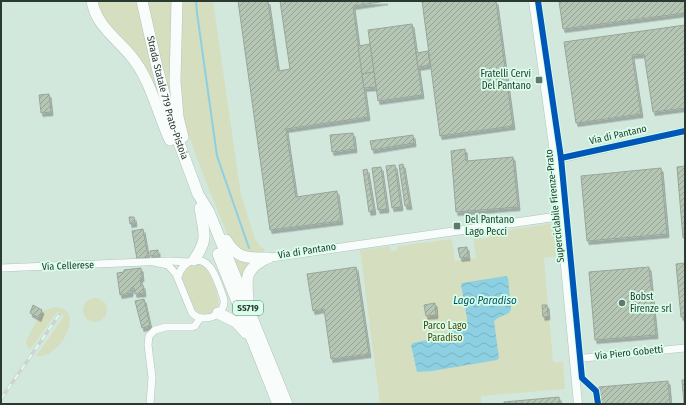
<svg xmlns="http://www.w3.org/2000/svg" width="686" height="405" font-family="'Fira Sans Condensed',sans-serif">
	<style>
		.green { fill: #d6dec0 }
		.water { fill: url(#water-waves) }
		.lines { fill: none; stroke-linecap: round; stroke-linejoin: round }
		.stream { stroke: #8cd0e2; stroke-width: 2 }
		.building { fill: url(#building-hatch); stroke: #99a59b; filter: url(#shadow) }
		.minor-casing { stroke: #b2c3ba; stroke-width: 8 }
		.tertiary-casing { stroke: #b2c3ba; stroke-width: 9 }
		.trunk-casing { stroke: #b2c3ba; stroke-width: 12 }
		.minor { stroke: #f8fcfa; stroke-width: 7 }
		.tertiary { stroke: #f8fcfa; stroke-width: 8 }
		.trunk { stroke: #f8fcfa; stroke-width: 11 }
		.rail-casing { stroke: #cfd4d1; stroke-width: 3.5 }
		.rail { stroke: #d7ffea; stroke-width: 2; stroke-dasharray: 6; stroke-linecap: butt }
		.cycleway-casing { stroke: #d7ffea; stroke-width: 8 }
		.cycleway { stroke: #0057b8; stroke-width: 6 }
		.poi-dot { fill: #65766e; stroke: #d7ffea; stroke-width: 1.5 }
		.labels { text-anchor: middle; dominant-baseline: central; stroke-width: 3.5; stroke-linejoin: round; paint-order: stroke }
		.shield { fill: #d7ffea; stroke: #5e7469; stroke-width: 1 }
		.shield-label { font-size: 9px; font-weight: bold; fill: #2a3932 }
		.poi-label { font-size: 10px; fill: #2a3932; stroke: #d7ffea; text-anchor: start }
		.street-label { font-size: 10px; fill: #2a3932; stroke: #d7ffea }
		.park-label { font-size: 10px; fill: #4a4409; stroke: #d7ffea }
		.water-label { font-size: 11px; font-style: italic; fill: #005165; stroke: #d7ffea }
	</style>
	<defs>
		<pattern id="water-waves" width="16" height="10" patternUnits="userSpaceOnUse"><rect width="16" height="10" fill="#8cd0e2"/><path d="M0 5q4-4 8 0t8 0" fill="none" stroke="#79b3c2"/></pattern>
		<pattern id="building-hatch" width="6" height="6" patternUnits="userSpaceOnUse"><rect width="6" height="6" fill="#b6c6b5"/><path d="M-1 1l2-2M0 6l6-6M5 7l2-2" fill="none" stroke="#94a294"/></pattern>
		<filter id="shadow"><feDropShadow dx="2" dy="3.5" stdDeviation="0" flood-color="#0004"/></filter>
	</defs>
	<rect width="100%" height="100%" fill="#d3e8dd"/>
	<g class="green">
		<path d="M95,1H137L167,123L152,86L107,26Z"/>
		<path d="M147,1H175V115L168,93Z"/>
		<path d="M181,1H213L241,195L255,239L259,245L265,250L263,253L251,255L232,246L204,177L187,131L180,109Z"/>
		<path d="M550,224L552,225L556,230L558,256L544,258L553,362H563L565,389L481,396V404H380L360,250L390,246L391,251L397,250L398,246L452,239L455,261L476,258L473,235H480L481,239L487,238L488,233Z"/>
		<path d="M232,256L254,261L242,280Z"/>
		<path d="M191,264C196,264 200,264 204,267C211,272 220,298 218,306C212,315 204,316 196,311C191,305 180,281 182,274C184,269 187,267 191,264Z"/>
		<circle cx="95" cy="310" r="12"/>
		<path d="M54,307C89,308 59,361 36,356L64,316L57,312L30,350L27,346L26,341L37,320L43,311Z"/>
	</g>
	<path class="water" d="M506,276L508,278L511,309L509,313L498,318L494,321L499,358L497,360L432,371L417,372L411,345L413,343L441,337L454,327L464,325L467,322V318L461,285L462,283Z"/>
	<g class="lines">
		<path class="stream" d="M196,1L197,13L217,156L249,248"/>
	</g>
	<g class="building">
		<path d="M238,1H268L278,71L290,69L280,1H386L353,6L368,117L286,129L296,197L337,191L341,221L270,230Z"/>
		<path d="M422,1H496L513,126L440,136Z"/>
		<path d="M559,1H685V13L563,29Z"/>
		<path d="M412,24L422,95L378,101L368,30Z"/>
		<path d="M685,25V108L653,112L644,54L632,55L641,114L576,123L564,42Z"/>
		<path d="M370,44L374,72L362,74L358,46Z"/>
		<path d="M428,51L430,65L418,67L416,53Z"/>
		<path d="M374,72L376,87L364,88L362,74Z"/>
		<path d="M49,94L51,112L41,113L39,95Z"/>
		<path d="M353,133L355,149L332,152L330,135Z"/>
		<path d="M413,135L414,143L372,150L370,141Z"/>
		<path d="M465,149L466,161L513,157L518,207L456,212L451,151Z"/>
		<path d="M403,164L410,206H405L399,165Z"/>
		<path d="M395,165L401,207L392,208L386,166Z"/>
		<path d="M685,166V238H683L677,167Z"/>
		<path d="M381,167L387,209L378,210L372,168Z"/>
		<path d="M661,168L667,234L587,241L581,176Z"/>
		<path d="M367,169L374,211L369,212L363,170Z"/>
		<path d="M129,217H134L135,223L130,224Z"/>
		<path d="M143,229L148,257L137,259L132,231Z"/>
		<path d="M467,247L468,257L460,258L458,248Z"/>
		<path d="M158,250V256H150V251Z"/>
		<path d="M685,263V317H681L676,264Z"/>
		<path d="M356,267L369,354L331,359L324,309L313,311L307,274Z"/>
		<path d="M649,267L656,335L595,340L589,272Z"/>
		<path d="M141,268L142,278H140L141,285H143L144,293L135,294L134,288H131V293L120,295L117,273L124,272V270Z"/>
		<path d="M144,299L150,326L142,328L135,301Z"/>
		<path d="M435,303L436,315L426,316L424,305Z"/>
		<path d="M33,305L42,310L39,318L30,313Z"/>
		<path d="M542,305H547L548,316L543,317Z"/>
		<path d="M682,380H685V404H684Z"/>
		<path d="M668,381L670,404H600L599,387Z"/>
		<path d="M559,397L560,404H504V402Z"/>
	</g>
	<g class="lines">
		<defs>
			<g id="minor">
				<path d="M555,160L685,131"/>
				<path d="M154,262L168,265L176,274L192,313C195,316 198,318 203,318C213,319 225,311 224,300C223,296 221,291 220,288C215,275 209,256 191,261C184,264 180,269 178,277"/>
				<path d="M1,268L169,261L189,262"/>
				<path d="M574,359L685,348"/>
				<path d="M150,404L152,377L148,345L149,336L155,330L166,327H192L195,326L200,318"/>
			</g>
			<g id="tertiary">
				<path d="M533,1L555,160L578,404"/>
				<path d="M268,258L561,216"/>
			</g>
			<g id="trunk">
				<path d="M92,1C96,25 116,38 131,56C151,80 157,112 170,140"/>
				<path id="s1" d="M142,1L157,67L172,124L198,194L209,212L287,404"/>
				<path d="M177,1L175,81L178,117L183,137"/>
				<path d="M226,240C237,259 247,258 268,258"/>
				<path d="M218,254L278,404"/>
				<path d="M194,260C209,238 204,234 200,208"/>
				<path d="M248,299C246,277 245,270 265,259"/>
				<path d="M218,313L236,322L246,333"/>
			</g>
		</defs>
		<use href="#minor" class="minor-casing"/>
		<use href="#tertiary" class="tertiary-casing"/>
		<use href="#trunk" class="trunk-casing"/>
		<use href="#minor" class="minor"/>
		<use href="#tertiary" class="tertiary"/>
		<use href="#trunk" class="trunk"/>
		<defs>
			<path id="rail" d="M1,399L59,315"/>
		</defs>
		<use href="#rail" class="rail-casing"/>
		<use href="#rail" class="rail"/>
		<defs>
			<g id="cycleway">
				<path d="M538,1L561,158L582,378L596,391L598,404"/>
				<path d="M561,158L685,131"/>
			</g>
		</defs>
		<use href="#cycleway" class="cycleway-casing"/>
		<use href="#cycleway" class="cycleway"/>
	</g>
	<g class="poi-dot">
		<rect x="535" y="76" width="8" height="8" rx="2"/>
		<rect x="453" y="222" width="8" height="8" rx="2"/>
		<circle cx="622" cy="303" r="4"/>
	</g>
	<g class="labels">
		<rect class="shield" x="233" y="301" width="30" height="14" rx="3"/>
		<g class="shield-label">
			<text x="248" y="308">SS719</text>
		</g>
		<g class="poi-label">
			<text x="531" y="74" text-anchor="end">Fratelli Cervi<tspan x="531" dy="12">Del Pantano</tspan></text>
			<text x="465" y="220">Del Pantano<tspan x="465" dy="12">Lago Pecci</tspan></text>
			<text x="630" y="297">Bobst<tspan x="630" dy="12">Firenze srl</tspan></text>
		</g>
		<g class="street-label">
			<text stroke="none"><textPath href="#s1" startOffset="100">Strada Statale 719 Prato-Pistoia</textPath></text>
			<text transform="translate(618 135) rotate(-13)">Via di Pantano</text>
			<text transform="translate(555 206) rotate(-96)">Superciclabile Firenze-Prato</text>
			<text transform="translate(307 251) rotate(-9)">Via di Pantano</text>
			<text transform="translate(68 266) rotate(-2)">Via Cellerese</text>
			<text transform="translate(629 353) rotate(-6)">Via Piero Gobetti</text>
		</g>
		<g class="park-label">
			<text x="445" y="326">Parco Lago<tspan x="445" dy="12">Paradiso</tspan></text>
		</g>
		<g class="water-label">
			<text x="485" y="300">Lago Paradiso</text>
		</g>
	</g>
	<rect width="686" height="405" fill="none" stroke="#2a3932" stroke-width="4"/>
</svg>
